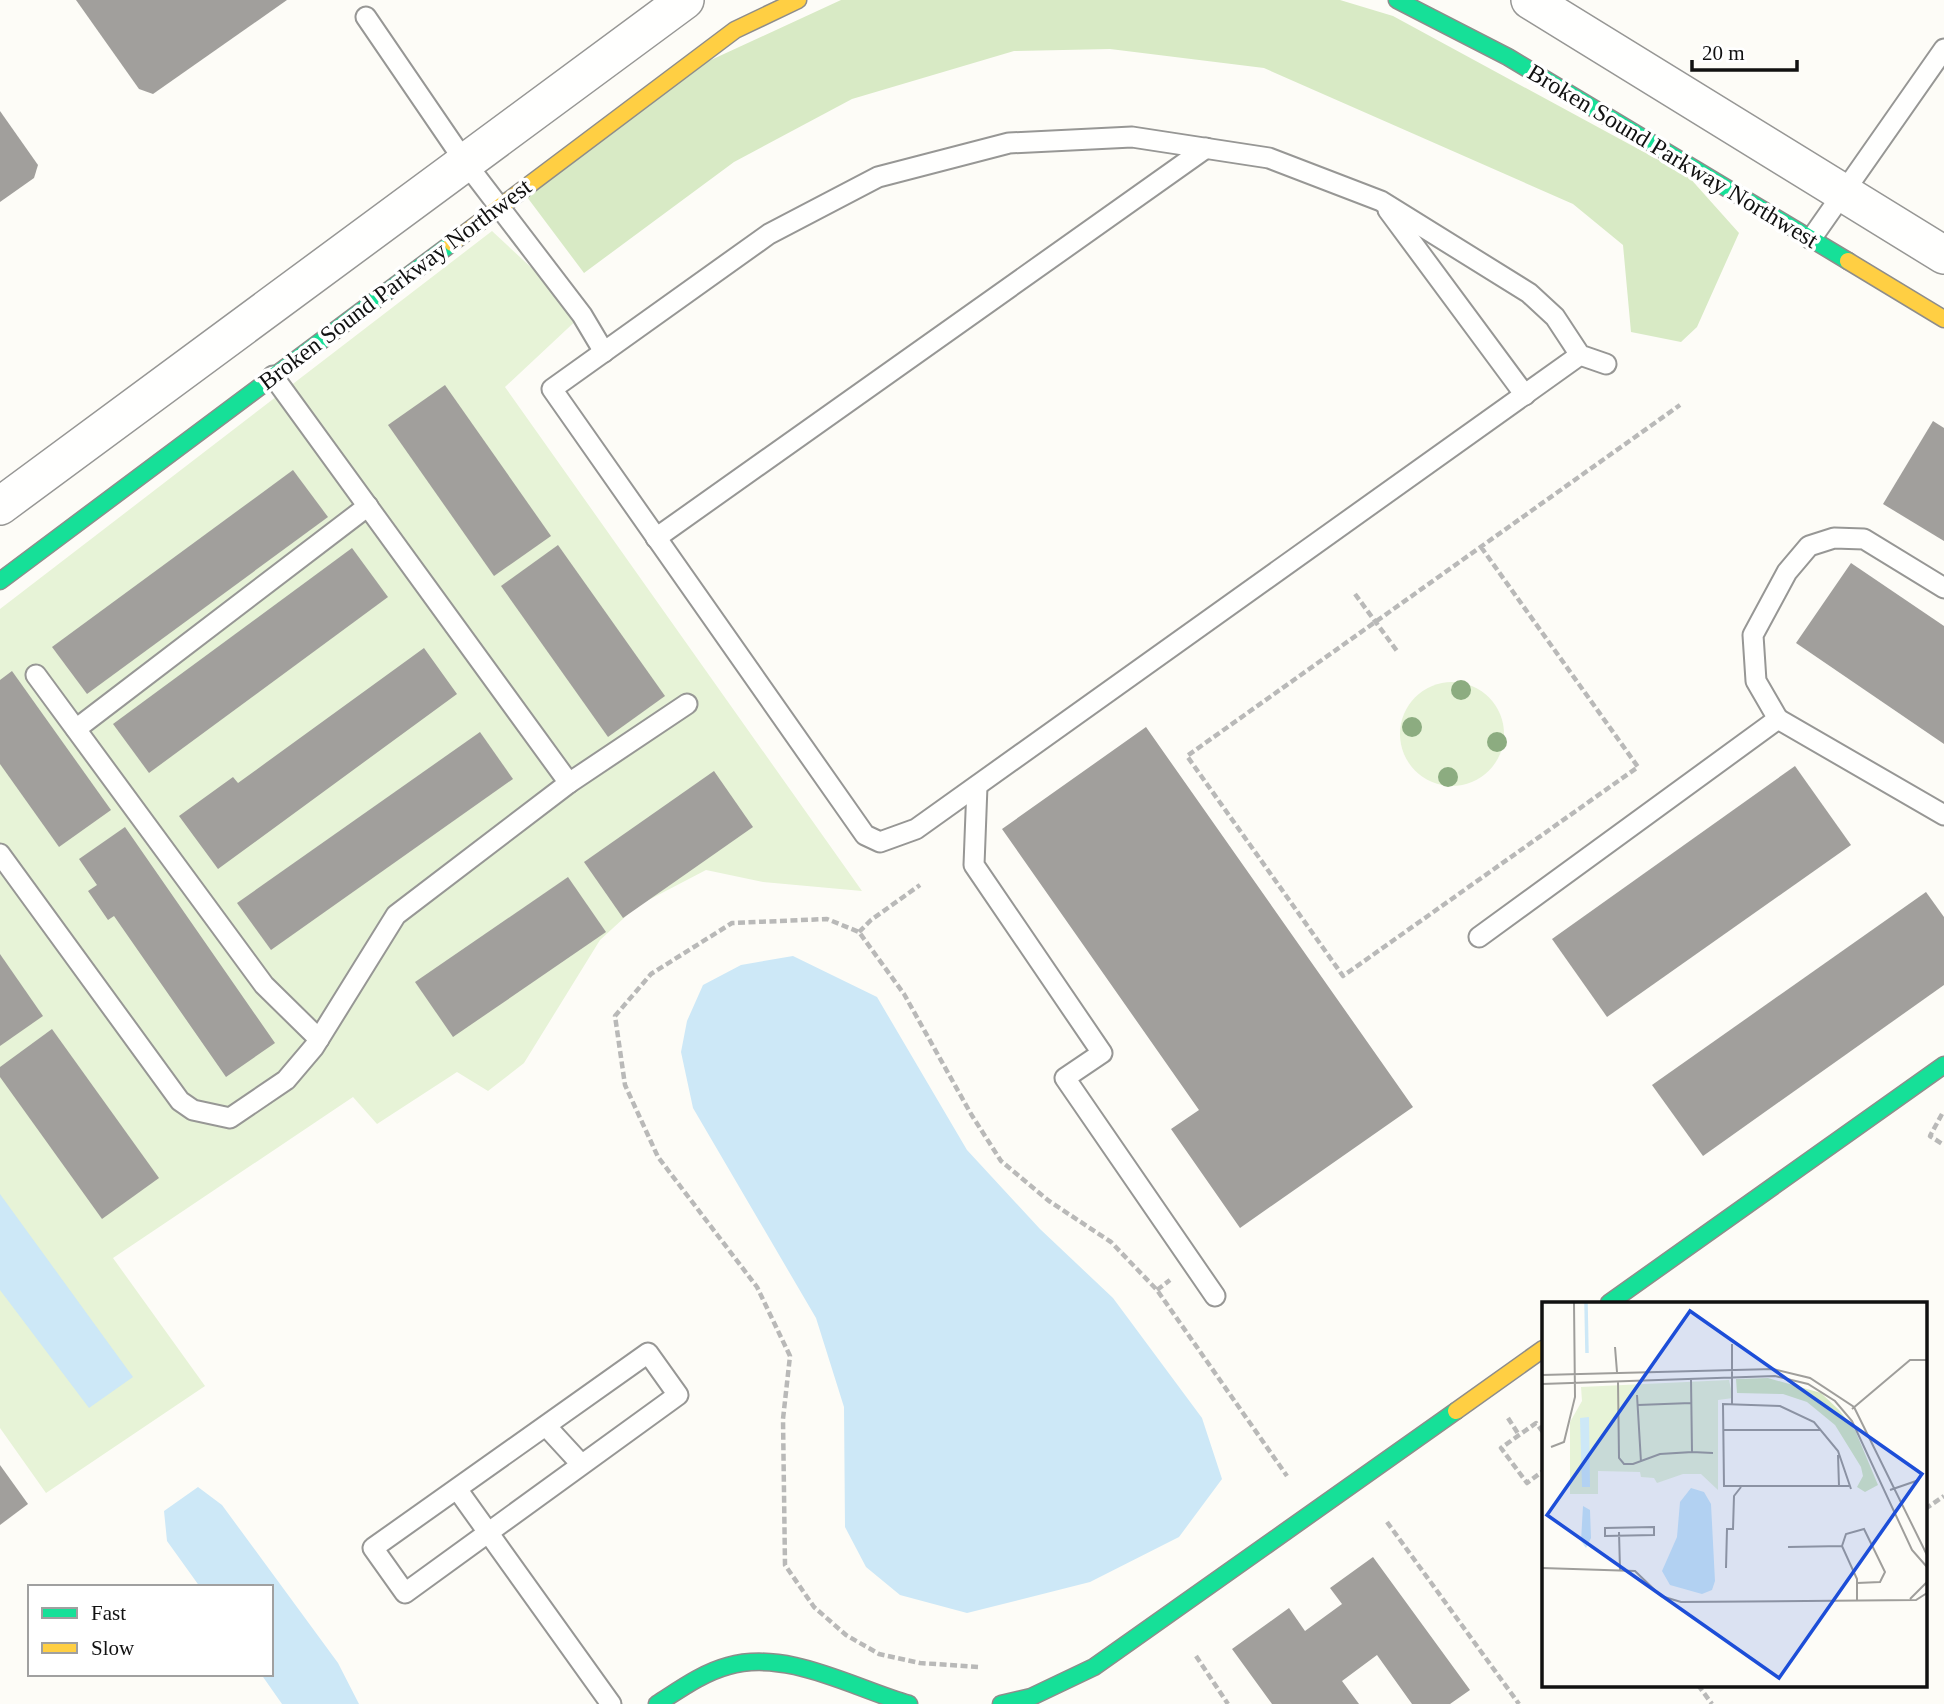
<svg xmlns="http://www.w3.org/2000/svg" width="1944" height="1704" font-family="'Times New Roman',serif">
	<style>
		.green { fill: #e7f3d7 }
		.forest { fill: #d8eac5 }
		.water { fill: #cde8f7 }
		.building { fill: #a19f9c }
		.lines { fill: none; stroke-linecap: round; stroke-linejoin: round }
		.lane-casing { stroke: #979795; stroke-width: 23 }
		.street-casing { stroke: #979795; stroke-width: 40 }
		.fast-casing { stroke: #8e8d8b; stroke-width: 19 }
		.slow-casing { stroke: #8e8d8b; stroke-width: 19 }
		.path { stroke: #b9b9b8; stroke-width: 4.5; stroke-dasharray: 7 3.5; stroke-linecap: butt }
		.lane { stroke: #fffffe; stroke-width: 19 }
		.street { stroke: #fffffe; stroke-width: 37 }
		.fast { stroke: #16e098; stroke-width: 16 }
		.slow { stroke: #ffcf43; stroke-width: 16 }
		.tree { fill: #8cac80 }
		.labels { text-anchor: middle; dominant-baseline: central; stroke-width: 7; stroke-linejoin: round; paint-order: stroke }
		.street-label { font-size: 24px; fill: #111; stroke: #fff }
		.inset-river { fill: none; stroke: #cde8f7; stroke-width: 3.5 }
		.inset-road { fill: none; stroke: #9f9e9b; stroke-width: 2 }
		.view { fill: #1d4ed8; fill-opacity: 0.15; stroke: #1d4ed8; stroke-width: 3.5 }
		.inset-edge { fill: none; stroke: #111; stroke-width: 3.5 }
	</style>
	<rect width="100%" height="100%" fill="#fdfcf7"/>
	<g class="green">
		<path d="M492,231L582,315L505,387L862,891L763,882L706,870L637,906L600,940L524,1063L488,1091L457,1072L377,1124L353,1097L113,1258L205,1386L46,1493L0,1428V609Z"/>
		<circle cx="1452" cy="734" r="52"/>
	</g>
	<path class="forest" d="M841,0H1340L1393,16L1688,176L1739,233L1697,327L1681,342L1631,332L1623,245L1573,204L1264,68L1110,49L1014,51L852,99L734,162L584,273L527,197L700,65Z"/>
	<g class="water">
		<path d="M793,956L877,997L967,1150L1040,1229L1113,1298L1202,1418L1222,1479L1179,1537L1090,1582L967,1613L900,1595L866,1567L845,1527L844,1407L816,1318L693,1108L681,1052L687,1021L703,985L741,965Z"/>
		<path d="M0,1194L133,1377L89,1408L0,1290Z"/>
		<path d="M198,1487L222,1505L338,1663L359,1704H282L261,1674H271V1587H200L167,1541L164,1511Z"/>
	</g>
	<g class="building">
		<path d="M76,0H287L153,94L139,89Z"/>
		<path d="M0,111L38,165L34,178L0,202Z"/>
		<path d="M445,385L551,536L494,576L388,425Z"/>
		<path d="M1933,421L1944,428V541L1883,504Z"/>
		<path d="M293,470L328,517L87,694L52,647Z"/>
		<path d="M558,545L665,696L608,737L501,586Z"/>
		<path d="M352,548L388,597L149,773L113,724Z"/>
		<path d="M1851,563L1944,626V744L1796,643Z"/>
		<path d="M424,648L457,694L218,869L179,816L233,777L238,783Z"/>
		<path d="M12,671L111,810L59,847L0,764V680Z"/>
		<path d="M1146,727L1413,1107L1240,1228L1171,1129L1199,1110L1002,829Z"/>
		<path d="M480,732L513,779L271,950L237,903Z"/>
		<path d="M1795,766L1851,845L1607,1017L1552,939Z"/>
		<path d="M714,771L753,827L623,918L584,862Z"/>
		<path d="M125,827L275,1043L226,1077L114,916L108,920L88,891L97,885L79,859Z"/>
		<path d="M568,877L606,932L453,1037L415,982Z"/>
		<path d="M1926,892L1944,917V985L1703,1156L1652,1085Z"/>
		<path d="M0,954L43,1016L0,1046Z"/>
		<path d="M52,1029L159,1178L102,1219L0,1077V1067Z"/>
		<path d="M0,1465L28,1504L0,1525Z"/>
		<path d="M1373,1557L1470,1690L1450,1704H1412L1377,1655L1342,1681L1359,1704H1272L1232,1649L1289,1608L1305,1631L1342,1604L1330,1588Z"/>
	</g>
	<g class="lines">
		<defs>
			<g id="lane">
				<path d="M366,17L465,162L582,315L604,352"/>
				<path d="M1388,210L1525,395"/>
				<path d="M1811,239L1944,49"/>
				<path d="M1580,355L916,829L880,842L865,835L552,389L769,234L878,177L1009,143L1132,137L1269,158L1381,201L1529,293L1555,317L1580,355L1606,364"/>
				<path d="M656,538L1206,148"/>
				<path d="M36,675L264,985L319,1039"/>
				<path d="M1778,719L1756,681L1753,635L1787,572L1809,546L1834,538L1864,539L1944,588"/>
				<path d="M76,729L368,506"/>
				<path d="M569,783L687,704"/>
				<path d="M977,786L974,865L1102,1053L1065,1078L1215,1296"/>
				<path d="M0,854L180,1101L193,1110L230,1118L286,1080L314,1047L396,915L569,783L273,376"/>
				<path d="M1479,937L1778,719L1944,815"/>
				<path d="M648,1353L678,1395L405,1593L373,1548Z"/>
				<path d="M546,1426L581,1464"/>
				<path d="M457,1489L611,1704"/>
			</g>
			<g id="street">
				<path d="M1530,0L1944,255"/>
				<path d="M0,506L685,0"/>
			</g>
			<g id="fast">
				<path d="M1397,0L1508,57L1848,261"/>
				<path d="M0,581L452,243"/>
				<path d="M1609,1303L1944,1065"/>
				<path d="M657,1704C679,1690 702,1673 728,1666C787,1649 853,1688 909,1704"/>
				<path d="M1001,1704L1031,1697L1094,1667L1456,1411"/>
			</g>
			<g id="slow">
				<path d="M452,243L735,30L798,0"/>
				<path d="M1848,261L1944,319"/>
				<path d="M1456,1411L1543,1349"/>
			</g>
		</defs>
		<use href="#lane" class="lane-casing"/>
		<use href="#street" class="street-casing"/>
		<use href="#fast" class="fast-casing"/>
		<use href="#slow" class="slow-casing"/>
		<g class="path">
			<path d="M1481,547L1638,767L1343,976L1187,756L1680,405"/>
			<path d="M1355,594L1397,651"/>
			<path d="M859,932L871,920L920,885"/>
			<path d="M1942,1114L1930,1136L1944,1145"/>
			<path d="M1157,1290L1170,1280"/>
			<path d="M1508,1418L1519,1435"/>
			<path d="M1543,1432L1536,1423L1501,1448L1527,1483L1543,1471"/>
			<path d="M1925,1509L1944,1496"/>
			<path d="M1387,1522L1519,1704"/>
			<path d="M1196,1656L1228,1704"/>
			<path d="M978,1667L920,1663L879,1654L846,1635L814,1607L785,1565L783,1419L790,1356L757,1287L658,1157L625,1085L615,1016L651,974L732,923L827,919L859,932L904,994L971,1114L1001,1161L1049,1201L1111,1242L1157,1290L1287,1476"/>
			<path d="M1698,1685L1712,1704"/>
		</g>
		<use href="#lane" class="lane"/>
		<use href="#street" class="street"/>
		<use href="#fast" class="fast"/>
		<use href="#slow" class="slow"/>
	</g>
	<g class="tree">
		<circle cx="1461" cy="690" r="10"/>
		<circle cx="1412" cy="727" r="10"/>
		<circle cx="1497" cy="742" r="10"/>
		<circle cx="1448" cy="777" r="10"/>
	</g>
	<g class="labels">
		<g class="street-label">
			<text transform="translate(1673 156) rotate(31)">Broken Sound Parkway Northwest</text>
			<text transform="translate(395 284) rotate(-37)">Broken Sound Parkway Northwest</text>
		</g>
	</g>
	<g transform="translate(1542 1302)">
		<rect width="385" height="385" fill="#fdfcf7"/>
		<path d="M187,78L191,96L176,98V188L159,172H141L115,181L112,176L99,175L98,170L56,169V192H28V120L40,99L39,85Z" fill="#e7f3d7"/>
		<path d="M226,76L279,91L297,108L313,128L336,183L323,190L315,185L321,174L319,165L293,123L265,100L241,92L195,91L194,77Z" fill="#d8eac5"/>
		<path d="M47,115L48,185H40L38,116ZM149,186L162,190L169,202L173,279L170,288L160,292L128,283L120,269L135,235L138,200ZM41,204L48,208L49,236L44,246L39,239Z" fill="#cde8f7"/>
		<path class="inset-river" d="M44,1L45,51"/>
		<path class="inset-road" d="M190,42V102M73,45L75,70M0,73L231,67L268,76L312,105L385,253M76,80L77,156L82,162H91L118,152L150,150L149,77M0,82L233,74L266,82L293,99L310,119L370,248L385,265M95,93L99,160M96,103L149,101M310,107L368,58H385M181,128H279M9,145L22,140L33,95L32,1M150,150L171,151M296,153L297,184M307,184H182L181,102L238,104L272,120L296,149L309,187M348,188L377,178M112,225V233L63,234V226ZM77,230L78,268M300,244L304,232L322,227L343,270L338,280L315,281M246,245L300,244L315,277V299M0,266L93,269L119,294L139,300L374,298L385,291M184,266L185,227H191L192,194L199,185M368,297L385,280"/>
		<path class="view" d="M148,9L380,172L237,376L5,213Z"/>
		<rect width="385" height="385" class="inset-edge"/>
	</g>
	<rect x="28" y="1585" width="245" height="91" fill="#ffffff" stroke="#a0a0a0" stroke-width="2"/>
	<rect x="42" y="1608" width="35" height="10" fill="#16e098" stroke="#a0a0a0" stroke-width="2"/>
	<text x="91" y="1620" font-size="21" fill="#111111">Fast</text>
	<rect x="42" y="1643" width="35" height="10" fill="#ffcf43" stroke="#a0a0a0" stroke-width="2"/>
	<text x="91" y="1655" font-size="21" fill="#111111">Slow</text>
	<path d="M1692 60v10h105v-10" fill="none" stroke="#111111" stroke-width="3.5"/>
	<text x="1702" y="60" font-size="21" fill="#111111" stroke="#ffffff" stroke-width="5" paint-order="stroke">20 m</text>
</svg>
